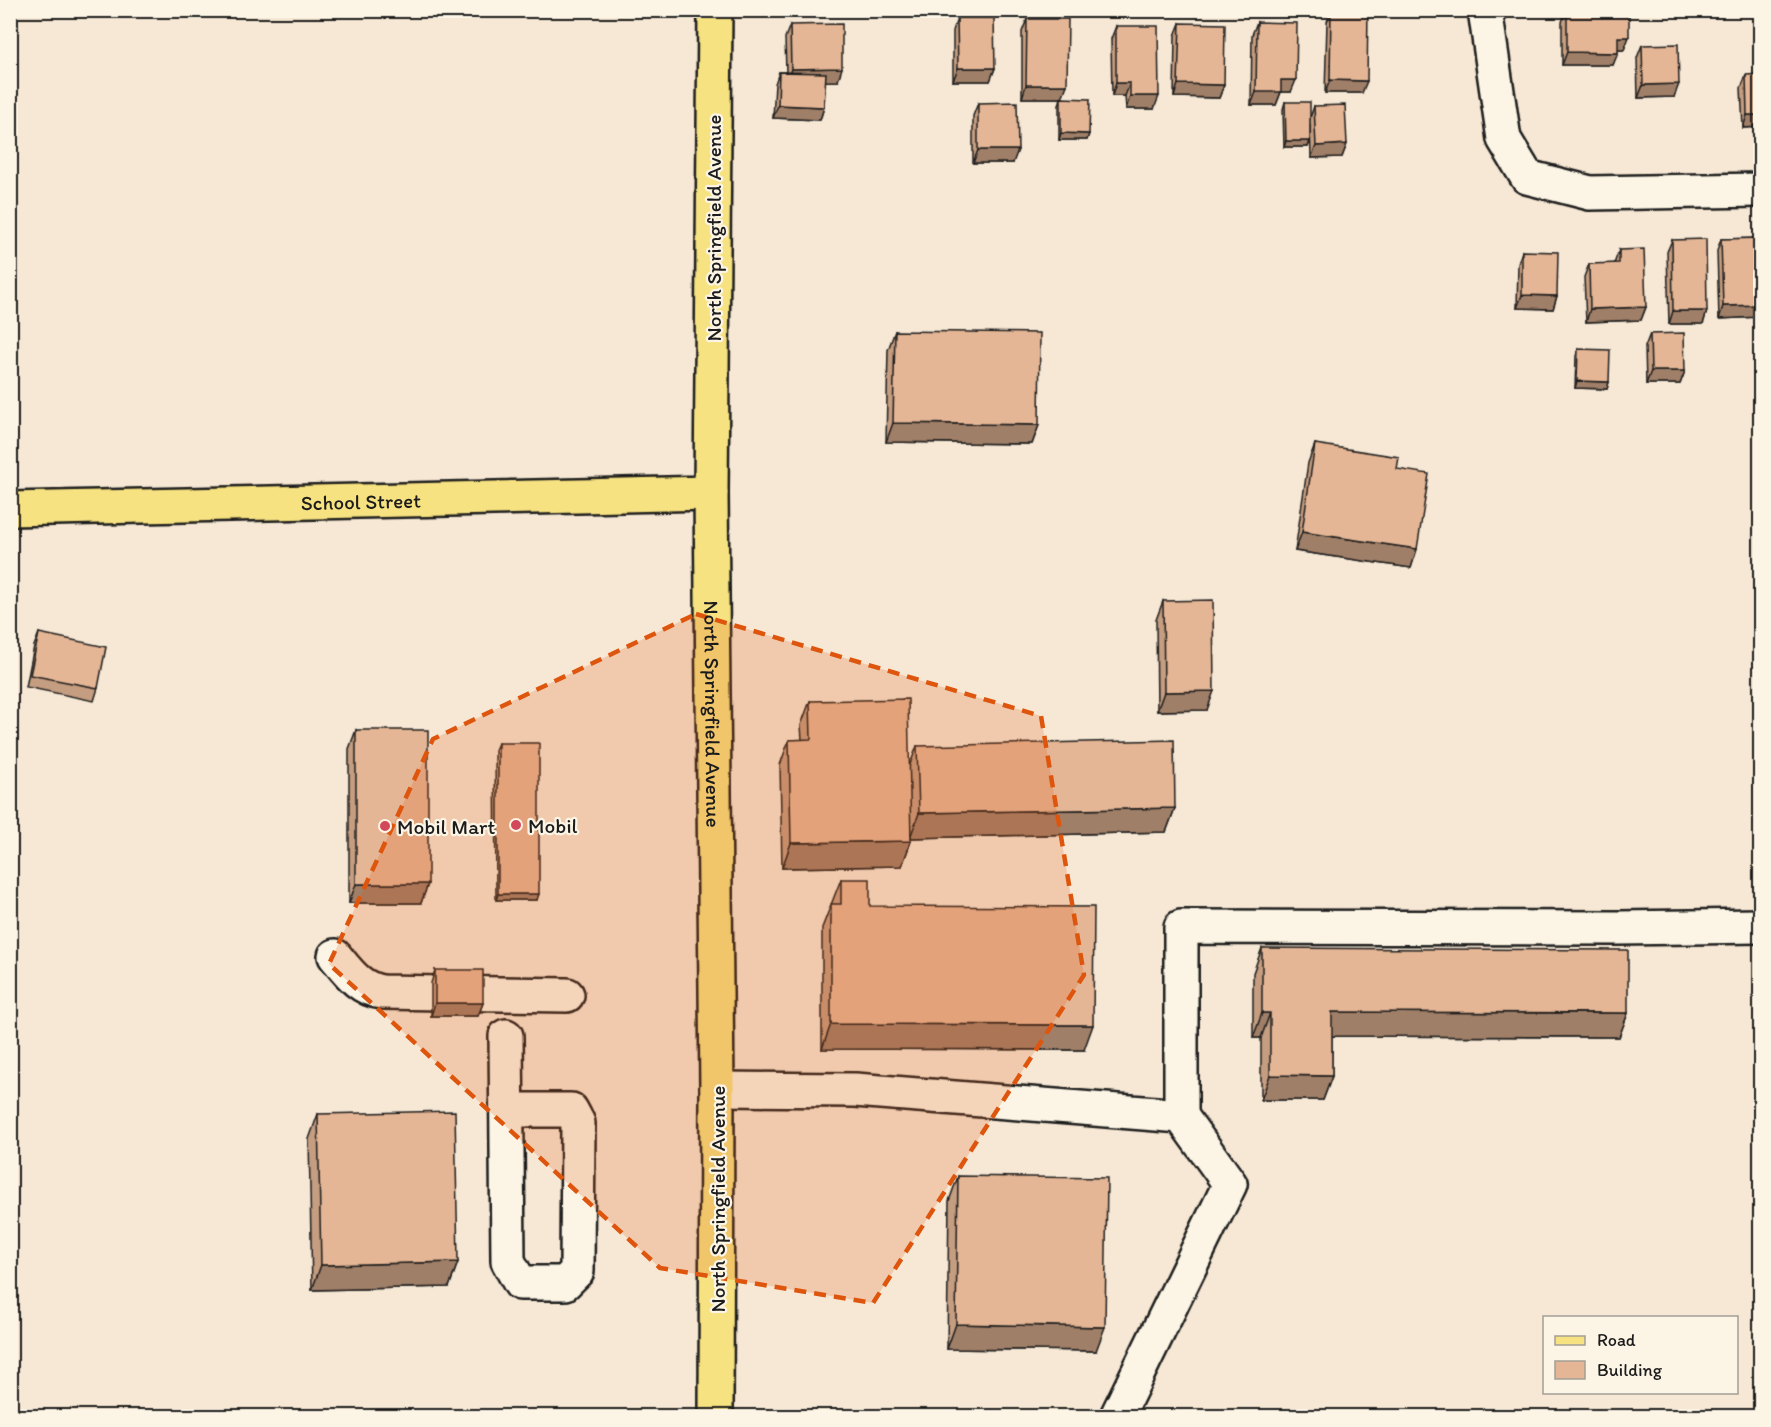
<svg xmlns="http://www.w3.org/2000/svg" width="1771" height="1427" font-family="Itim,sans-serif">
	<style>
		.lines { fill: none; stroke-linecap: round; stroke-linejoin: round }
		.minor-casing { stroke: #1c1c1c; stroke-width: 38 }
		.major-casing { stroke: #1c1c1c; stroke-width: 38 }
		.minor { stroke: #fcf5e5; stroke-width: 33 }
		.major { stroke: #f7e281; stroke-width: 33 }
		.wall { fill: #c59d80; stroke: #1c1c1c; stroke-width: 1.5 }
		.shaded-wall { fill: #a07f68; stroke: #1c1c1c; stroke-width: 1.5 }
		.building { fill: #e5b695; stroke: #1c1c1c; stroke-width: 1.5 }
		.marked { fill: #de560d; fill-opacity: 0.2; stroke: #de560d; stroke-width: 4.5; stroke-dasharray: 12 8; stroke-linejoin: round }
		.poi-dot { fill: #d1495b; stroke: #fcf5e5; stroke-width: 2 }
		.labels { text-anchor: middle; dominant-baseline: central; stroke-width: 4.5; stroke-linejoin: round; paint-order: stroke }
		.street-label { font-size: 21px; fill: #1c1c1c; stroke: #fcf5e5 }
		.poi-label { font-size: 21px; fill: #1c1c1c; stroke: #fcf5e5; text-anchor: start }
	</style>
	<rect width="100%" height="100%" fill="#f7e8d5"/>
	<filter id="ink" filterUnits="userSpaceOnUse"><feTurbulence type="fractalNoise" baseFrequency=".0167" numOctaves="2"/><feDisplacementMap in="SourceGraphic" scale="12" xChannelSelector="R" yChannelSelector="G"/><feConvolveMatrix kernelMatrix="1 2 1 2 8 2 1 2 1" color-interpolation-filters="sRGB"/></filter>
	<g filter="url(#ink)">
		<g class="lines">
			<defs>
				<g id="minor">
					<path d="M1485,10L1504,139L1527,177L1590,193L1760,190"/>
					<path d="M335,956C349,973 360,989 382,992L567,995"/>
					<path d="M506,1036L508,1261L520,1283H565L577,1271L578,1123L571,1110H507"/>
					<path d="M717,1089L855,1090L1181,1116L1230,1184L1117,1416"/>
					<path d="M1181,1116V927L1619,928L1760,926"/>
				</g>
				<g id="major">
					<path id="s1" d="M715,10L711,493L717,1089L716,1416"/>
					<path id="s2" d="M10,509L711,493"/>
				</g>
			</defs>
			<use href="#minor" class="minor-casing"/>
			<use href="#major" class="major-casing"/>
			<use href="#minor" class="minor"/>
			<use href="#major" class="major"/>
		</g>
		<g class="wall">
			<path d="M1331,10H1368L1362,93H1325L1327,22Z"/>
			<path d="M1566,10H1629L1624,50H1618L1613,65H1562V22Z"/>
			<path d="M957,18L995,68L990,81H953V31Z"/>
			<path d="M1027,19L1063,98L1089,134L1087,140H1059V105L1061,98H1022V32Z"/>
			<path d="M1257,22L1291,92H1281L1276,105H1251L1252,35Z"/>
			<path d="M1180,23L1224,85L1219,98L1174,97L1175,36Z"/>
			<path d="M790,25L838,81H825L824,107L820,120L773,118L775,84L779,72H786L785,38Z"/>
			<path d="M1116,26L1154,109H1126L1125,96H1112L1111,39Z"/>
			<path d="M1642,45L1674,97L1638,98L1637,58Z"/>
			<path d="M1746,75L1761,127L1743,128L1741,88Z"/>
			<path d="M1285,102L1310,118L1314,106L1347,144L1342,157L1311,158L1310,125V141L1308,147H1284L1283,109Z"/>
			<path d="M978,103L1013,163H973V116Z"/>
			<path d="M1761,238V315L1759,317L1719,319L1717,251L1721,239Z"/>
			<path d="M1672,240L1707,311L1703,324H1669L1667,252Z"/>
			<path d="M1619,250L1646,307L1641,320L1586,322L1584,277L1589,264H1614Z"/>
			<path d="M1522,251L1557,296L1553,309L1517,308L1518,264Z"/>
			<path d="M895,331L1039,425L1032,444L886,442L888,350Z"/>
			<path d="M1650,334L1685,371L1680,384H1646L1645,347Z"/>
			<path d="M1578,349L1609,382L1607,389L1575,388L1576,356Z"/>
			<path d="M1315,444L1397,469L1417,549L1411,568L1295,551L1308,463Z"/>
			<path d="M1163,601L1207,710L1157,711L1156,620Z"/>
			<path d="M39,633L98,688L94,701L26,687L34,646Z"/>
			<path d="M810,701L909,767L917,746L1175,808L1166,832L911,838V841L902,866L782,868L780,765L789,740H802L801,725Z"/>
			<path d="M356,730L428,884L421,903H349V749Z"/>
			<path d="M498,743L537,900H496L495,750Z"/>
			<path d="M841,879L870,906L1084,1050L822,1049V928Z"/>
			<path d="M1262,948L1628,1013L1619,1037L1332,1036V1076L1323,1100H1261V1038H1253V973Z"/>
			<path d="M435,970L483,1003L478,1016H431V983Z"/>
			<path d="M318,1114L458,1262L449,1287L312,1290L309,1139Z"/>
			<path d="M958,1176L1096,1351L947,1349L949,1201Z"/>
		</g>
		<g class="shaded-wall">
			<path d="M1618,37H1629L1624,50H1613Z"/>
			<path d="M1567,52L1618,53L1613,65H1562Z"/>
			<path d="M842,68L838,81L786,82L791,69Z"/>
			<path d="M958,68H995L990,81H953Z"/>
			<path d="M1281,80H1296L1291,92H1281L1276,105H1251L1256,92Z"/>
			<path d="M1330,80L1367,81L1362,93H1325Z"/>
			<path d="M1116,83H1130L1125,96H1112Z"/>
			<path d="M1178,84L1224,85L1219,98L1174,97Z"/>
			<path d="M1679,84L1674,97L1638,98L1643,85Z"/>
			<path d="M1026,85H1067L1062,98H1022Z"/>
			<path d="M1130,96H1159L1154,109H1126Z"/>
			<path d="M778,105L824,107L820,120L773,118Z"/>
			<path d="M1747,115H1761V127L1743,128Z"/>
			<path d="M1061,133L1089,134L1087,140H1059Z"/>
			<path d="M1286,141H1310L1308,147H1284Z"/>
			<path d="M1347,144L1342,157L1311,158L1316,146Z"/>
			<path d="M978,150H1018L1013,163H973Z"/>
			<path d="M1522,295L1557,296L1553,309L1517,308Z"/>
			<path d="M1761,305V315L1759,317L1719,319L1723,306Z"/>
			<path d="M1646,307L1641,320L1586,322L1590,309Z"/>
			<path d="M1673,311H1707L1703,324H1669Z"/>
			<path d="M1651,371H1685L1680,384H1646Z"/>
			<path d="M1577,381L1609,382L1607,389L1575,388Z"/>
			<path d="M893,423L1039,425L1032,444L886,442Z"/>
			<path d="M1302,532L1417,549L1411,568L1295,551Z"/>
			<path d="M1214,691L1207,710L1157,711L1164,692Z"/>
			<path d="M1175,808L1166,832L910,838L919,813Z"/>
			<path d="M911,841L902,866L782,868L791,843Z"/>
			<path d="M356,884H428L421,903H349Z"/>
			<path d="M498,894H539L537,900H496Z"/>
			<path d="M435,1003H483L478,1016H431Z"/>
			<path d="M1332,1012L1628,1013L1619,1037L1323,1036Z"/>
			<path d="M1262,1013H1270L1261,1038H1253Z"/>
			<path d="M831,1024L1093,1025L1084,1050L822,1049Z"/>
			<path d="M1270,1075L1332,1076L1323,1100H1261Z"/>
			<path d="M458,1262L449,1287L312,1290L321,1265Z"/>
			<path d="M956,1324L1105,1327L1096,1351L947,1349Z"/>
		</g>
		<g class="building">
			<path d="M1331,10H1368L1367,81L1330,80Z"/>
			<path d="M1567,10H1629V37H1618V53L1567,52Z"/>
			<path d="M957,18H994L995,68H958Z"/>
			<path d="M1027,19H1068L1067,85H1026Z"/>
			<path d="M1257,22L1297,23L1296,80H1281V92H1256Z"/>
			<path d="M1180,23L1225,24L1224,85L1178,84Z"/>
			<path d="M842,24V68L791,69L790,25Z"/>
			<path d="M1116,26H1158L1159,96H1130V83H1116Z"/>
			<path d="M1678,44L1679,84L1643,85L1642,45Z"/>
			<path d="M779,72L826,73L824,107L778,105Z"/>
			<path d="M1761,74V115H1747L1746,75Z"/>
			<path d="M1061,98L1090,99L1089,134L1061,133Z"/>
			<path d="M1017,102L1018,150H978V103Z"/>
			<path d="M1285,102H1310V141H1286Z"/>
			<path d="M1345,105L1347,144L1316,146L1314,106Z"/>
			<path d="M1761,238V305L1723,306L1721,239Z"/>
			<path d="M1706,239L1707,311H1673L1672,240Z"/>
			<path d="M1644,249L1646,307L1590,309L1589,264L1619,263V250Z"/>
			<path d="M1522,251L1558,252L1557,296L1522,295Z"/>
			<path d="M895,331L1040,333L1039,425L893,423Z"/>
			<path d="M1684,333L1685,371H1651L1650,334Z"/>
			<path d="M1578,349L1610,350L1609,382L1577,381Z"/>
			<path d="M1315,444L1399,457L1397,469L1429,474L1417,549L1302,532Z"/>
			<path d="M1213,600L1214,691L1164,692L1163,601Z"/>
			<path d="M39,633L106,647L98,688L30,675Z"/>
			<path d="M908,699L911,841L791,843L789,740L811,739L810,701Z"/>
			<rect x="356" y="730" width="72" height="154"/>
			<path d="M1174,740L1175,808L919,813L917,746Z"/>
			<rect x="498" y="743" width="41" height="151"/>
			<path d="M841,879H870V906L1094,907L1093,1025L831,1024V904H841Z"/>
			<path d="M1262,948L1628,950V1013L1332,1012V1076L1270,1075V1013H1262Z"/>
			<rect x="435" y="970" width="48" height="33"/>
			<path d="M455,1111L458,1262L321,1265L318,1114Z"/>
			<path d="M958,1176L1107,1178L1105,1327L956,1324Z"/>
		</g>
	</g>
	<path class="marked" d="M696,614L1041,716L1084,975L873,1303L660,1268L329,964L433,739Z"/>
	<g class="poi-dot">
		<circle cx="516" cy="825" r="6"/>
		<circle cx="385" cy="826" r="6"/>
	</g>
	<g class="labels">
		<g class="street-label">
			<text transform="translate(713 228) rotate(-90)">North Springfield Avenue</text>
			<text stroke="none"><textPath href="#s2" startOffset="351">School Street</textPath></text>
			<text stroke="none"><textPath href="#s1" startOffset="704">North Springfield Avenue</textPath></text>
			<text transform="translate(717 1199) rotate(-90)">North Springfield Avenue</text>
		</g>
		<g class="poi-label">
			<text x="528" y="825">Mobil</text>
			<text x="397" y="826">Mobil Mart</text>
		</g>
	</g>
	<rect width="1771" height="1427" fill="none" stroke="#fcf5e5" stroke-width="36"/>
	<rect x="18" y="18" width="1735" height="1391" fill="none" stroke="#1c1c1c" stroke-width="2" filter="url(#ink)"/>
	<rect x="1543" y="1316" width="195" height="78" fill="#fcf5e5" stroke="#a29e95" stroke-width="1.5"/>
	<rect x="1555" y="1336" width="30" height="9" fill="#f7e281" stroke="#a29e95" stroke-width="1.5"/>
	<text x="1597" y="1346" font-size="18" fill="#1c1c1c">Road</text>
	<rect x="1555" y="1361" width="30" height="18" fill="#e5b695" stroke="#a29e95" stroke-width="1.5"/>
	<text x="1597" y="1376" font-size="18" fill="#1c1c1c">Building</text>
</svg>
